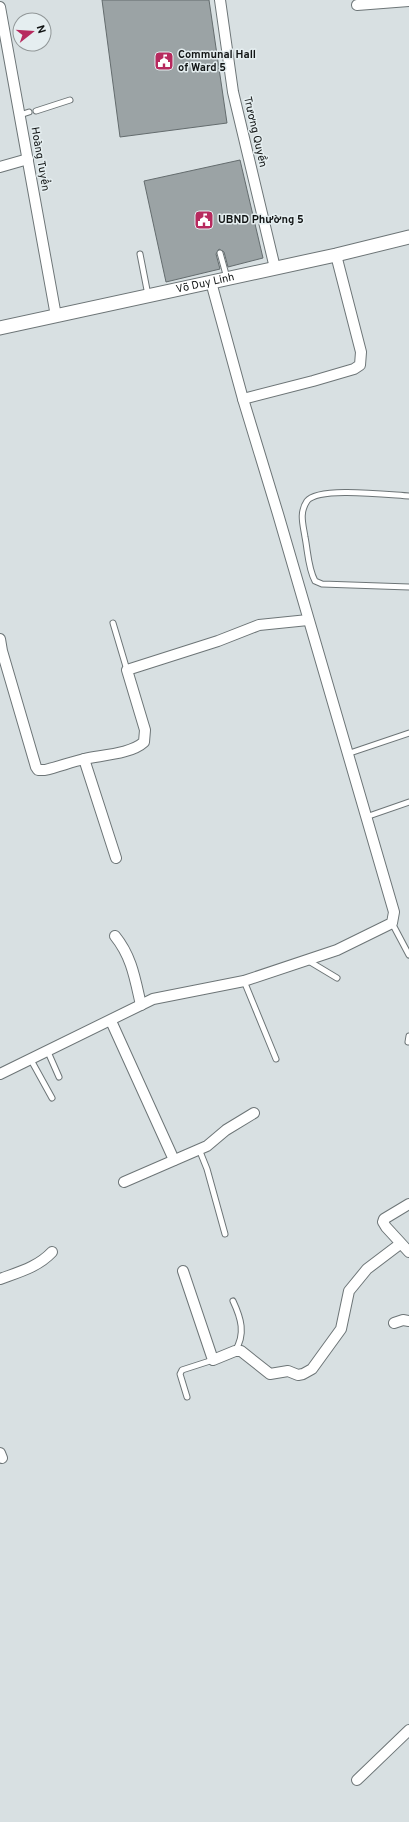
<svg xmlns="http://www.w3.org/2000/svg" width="409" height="1822" font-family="Overpass,sans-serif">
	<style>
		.building { fill: #9ba3a5; stroke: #646c6e }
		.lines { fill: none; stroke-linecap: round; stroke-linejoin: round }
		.service-casing { stroke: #6d7577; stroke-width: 7 }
		.minor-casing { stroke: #6d7577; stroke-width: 12 }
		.tertiary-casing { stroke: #6d7577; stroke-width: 15 }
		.service { stroke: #fff; stroke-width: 5 }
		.minor { stroke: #fff; stroke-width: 10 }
		.tertiary { stroke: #fff; stroke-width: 13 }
		.labels { text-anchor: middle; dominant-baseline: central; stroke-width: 3; stroke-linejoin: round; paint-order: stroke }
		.poi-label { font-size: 11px; font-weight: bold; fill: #121515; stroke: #e5eef0; text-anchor: start }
		.street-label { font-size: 11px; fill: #121515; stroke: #e5eef0 }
	</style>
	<rect width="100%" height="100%" fill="#d8e0e2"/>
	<g class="building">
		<path d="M102,0H209L227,123L120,137Z"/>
		<path d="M240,160L263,258L228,267L224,252L219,249L216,254L220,269L166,282L144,181Z"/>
	</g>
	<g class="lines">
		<defs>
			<g id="service">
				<path d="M36,111L70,100"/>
				<path d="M20,115L29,112"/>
				<path d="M220,253L227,278"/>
				<path d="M140,254L148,295"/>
				<path d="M409,496C390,495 318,486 307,501C299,513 303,524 305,537C308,552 308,568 315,581L322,584L409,587"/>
				<path d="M113,623L127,670"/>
				<path d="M347,754L409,733"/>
				<path d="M366,817L409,802"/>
				<path d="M392,923L409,955"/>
				<path d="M307,960L337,978"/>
				<path d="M244,981L276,1059"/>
				<path d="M408,1042L409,1036"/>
				<path d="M48,1052L59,1077"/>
				<path d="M31,1060L52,1098"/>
				<path d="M199,1149L207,1169L225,1234"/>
				<path d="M233,1301C241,1318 246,1334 235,1351"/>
				<path d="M187,1397L180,1374L182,1370L213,1360"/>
			</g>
			<g id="minor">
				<path d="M220,0L233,92L275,268"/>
				<path d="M357,5L409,1"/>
				<path d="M0,7L56,316"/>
				<path d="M0,167L28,159"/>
				<path d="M243,399L313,381L354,369L360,365L361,352L336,255"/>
				<path d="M0,639L2,651L36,767L38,770H45C58,767 71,762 84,759C102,755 131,754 144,742L145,730L127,670L218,641L259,625L308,620"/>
				<path d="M84,759L116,858"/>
				<path d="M115,936C132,957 135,979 141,1005"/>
				<path d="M111,1021L174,1160"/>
				<path d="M0,1074L153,999L244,981L337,950L392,923L394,912L278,514L243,399L211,282"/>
				<path d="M124,1182L207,1146L226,1130L254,1113"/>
				<path d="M409,1204L384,1219L383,1222L386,1227L409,1252"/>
				<path d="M183,1271L213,1360L235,1351H241L270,1374L288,1371L298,1375L303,1374L312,1369L341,1329L349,1291L367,1269L400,1244"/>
				<path d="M0,1279C19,1272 38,1267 52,1252"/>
				<path d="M394,1323L403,1320L409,1321"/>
				<path d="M0,1453L2,1458"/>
				<path d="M357,1780L409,1730"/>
			</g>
			<g id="tertiary">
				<path id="s1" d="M0,328L336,255L409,237"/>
			</g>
		</defs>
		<use href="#service" class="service-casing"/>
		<use href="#minor" class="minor-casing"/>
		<use href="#tertiary" class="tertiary-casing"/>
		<use href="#service" class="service"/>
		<use href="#minor" class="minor"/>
		<use href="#tertiary" class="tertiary"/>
	</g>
	<defs>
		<symbol id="civic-square" viewBox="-11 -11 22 22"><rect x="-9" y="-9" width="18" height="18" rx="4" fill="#b72a5e" stroke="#e5eef0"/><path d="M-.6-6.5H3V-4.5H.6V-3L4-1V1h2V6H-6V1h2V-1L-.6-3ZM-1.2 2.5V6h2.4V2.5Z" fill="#fff"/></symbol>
	</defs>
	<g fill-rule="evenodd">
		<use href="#civic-square" x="153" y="50" width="22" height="22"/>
		<use href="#civic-square" x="193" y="209" width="22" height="22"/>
	</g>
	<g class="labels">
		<g class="poi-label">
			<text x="178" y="55">Communal Hall<tspan x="178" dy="13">of Ward 5</tspan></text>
			<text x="218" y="220">UBND Phường 5</text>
		</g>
		<g class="street-label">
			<text transform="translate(255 132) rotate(77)">Trương Quyền</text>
			<text transform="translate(40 159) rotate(80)">Hoàng Tuyển</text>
			<text stroke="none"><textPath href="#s1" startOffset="210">Võ Duy Linh</textPath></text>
		</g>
	</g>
	<g transform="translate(32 32) rotate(73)"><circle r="19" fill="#e5eef0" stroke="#919798"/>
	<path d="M0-3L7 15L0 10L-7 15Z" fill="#b72a5e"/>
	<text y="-6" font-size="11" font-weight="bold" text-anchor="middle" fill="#121515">N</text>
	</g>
</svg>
